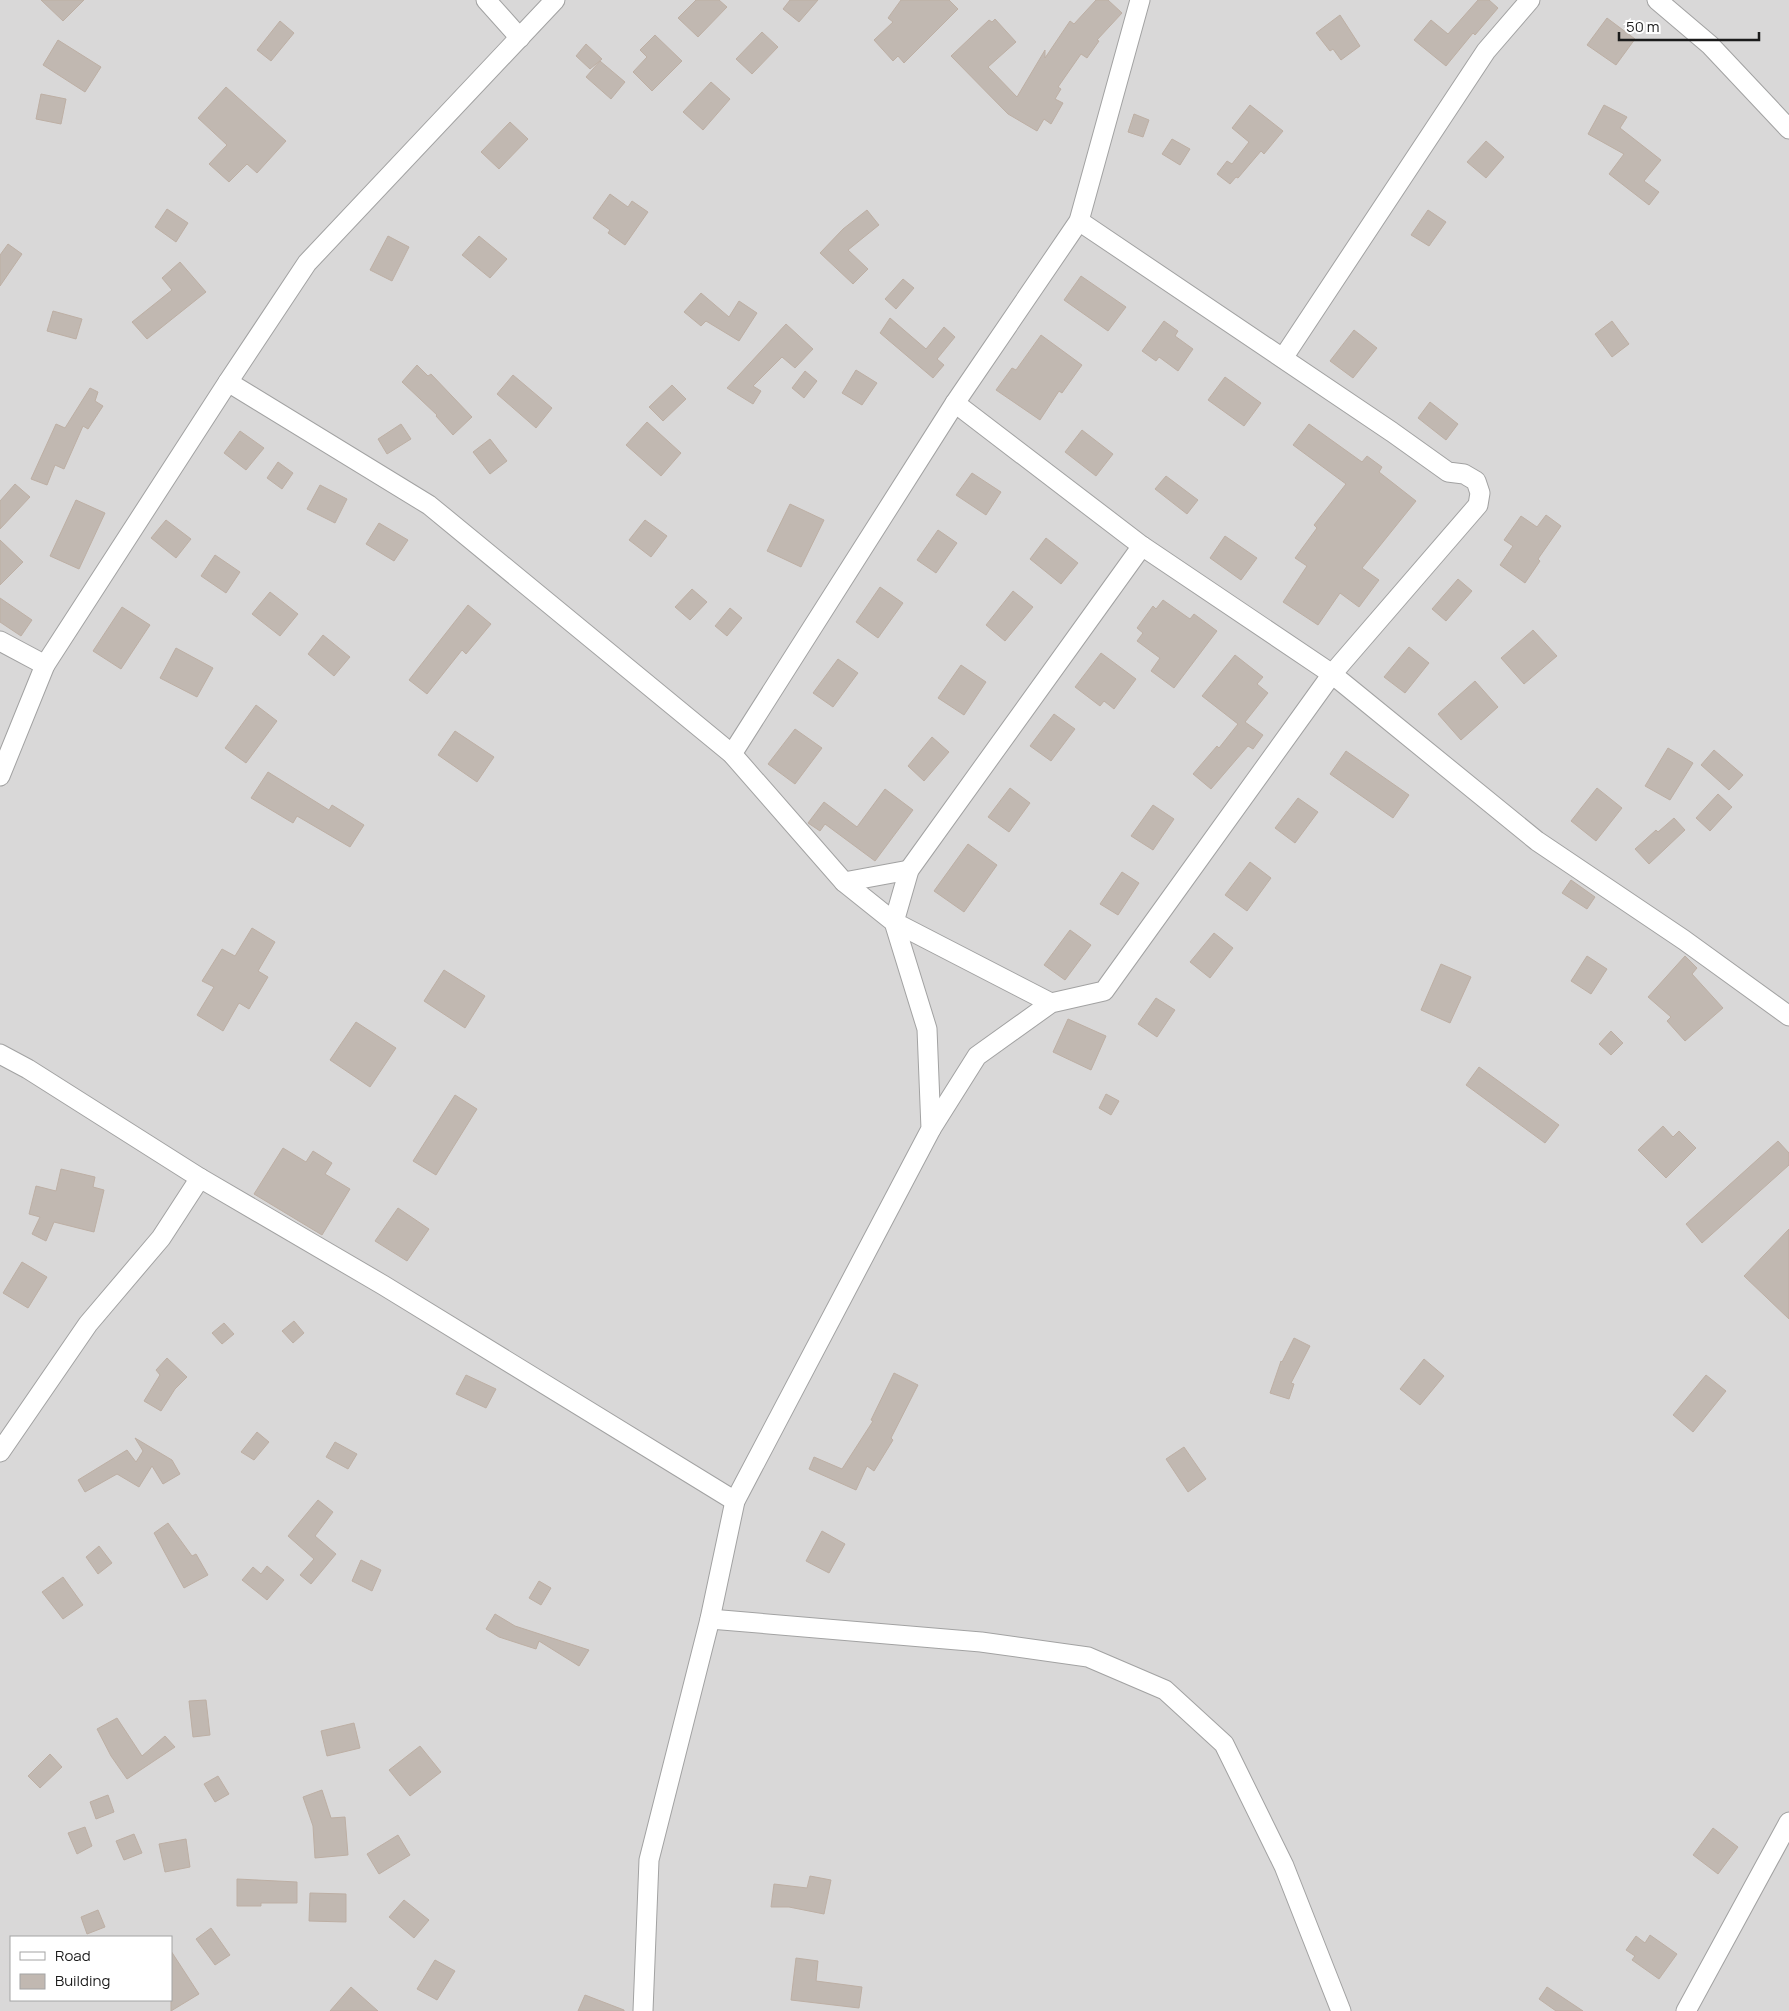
<svg xmlns="http://www.w3.org/2000/svg" width="1789" height="2011" font-family="Manrope,sans-serif">
	<style>
		.residential { fill: #d9d8d8; fill-rule: evenodd }
		.building { fill: #c1b8b1; stroke: #bdafa4 }
		.lines { fill: none; stroke-linecap: round; stroke-linejoin: round }
		.minor-casing { stroke: #a2a2a2; stroke-width: 21 }
		.minor { stroke: #fff; stroke-width: 19 }
	</style>
	<rect width="100%" height="100%" fill="#ece9e1"/>
	<path class="residential" d="M0,0H1789V2011H0ZM11,1937H171V2000H11Z"/>
	<g class="building">
		<path d="M41,0H84L63,21Z"/>
		<path d="M696,0H719L727,7L698,37L678,18Z"/>
		<path d="M790,0H818L799,22L783,9Z"/>
		<path d="M901,0H949L958,9L904,63L898,56L893,61L874,40L893,22L888,18Z"/>
		<path d="M1096,0H1108L1122,13L1097,40L1099,41L1087,58L1081,54L1058,87L1061,89L1055,99L1063,103L1051,124L1044,119L1037,131L1008,114L951,56L989,20L992,22L995,19L1016,42L988,67L1017,97L1045,50V58L1070,21L1074,24Z"/>
		<path d="M1478,0H1489L1498,8L1475,35L1473,33L1446,66L1414,40L1431,20L1448,34Z"/>
		<path d="M1340,15L1360,46L1341,60L1333,49L1330,51L1316,33Z"/>
		<path d="M1607,18L1635,39L1616,65L1587,45Z"/>
		<path d="M280,21L294,33L271,61L257,50Z"/>
		<path d="M762,32L778,47L752,74L736,59Z"/>
		<path d="M655,35L682,61L652,91L633,72L647,57L640,50Z"/>
		<path d="M58,40L101,67L85,92L43,65Z"/>
		<path d="M586,44L602,59L590,69L576,56Z"/>
		<path d="M600,61L625,82L611,99L586,77Z"/>
		<path d="M711,82L730,99L703,130L683,112Z"/>
		<path d="M226,87L286,141L257,173L247,164L229,182L209,164L227,145L198,118Z"/>
		<path d="M41,94L66,99L61,124L36,119Z"/>
		<path d="M1250,105L1283,131L1264,154L1261,151L1238,178L1236,177L1230,184L1217,174L1227,161L1232,164L1249,142L1232,128Z"/>
		<path d="M1604,105L1627,117L1620,128L1661,160L1644,181L1659,192L1649,205L1609,174L1624,154L1588,134Z"/>
		<path d="M1134,114L1149,120L1143,137L1128,132Z"/>
		<path d="M510,122L528,139L499,169L481,152Z"/>
		<path d="M1172,139L1190,149L1180,165L1162,154Z"/>
		<path d="M1486,141L1504,157L1486,178L1467,162Z"/>
		<path d="M610,194L628,207L632,201L648,212L625,245L608,233L610,230L593,218Z"/>
		<path d="M167,209L188,223L176,242L155,227Z"/>
		<path d="M867,210L879,225L848,250L868,269L853,284L820,253L843,229Z"/>
		<path d="M1428,210L1446,222L1429,246L1411,235Z"/>
		<path d="M388,236L409,247L392,281L370,270Z"/>
		<path d="M479,236L507,259L490,278L462,255Z"/>
		<path d="M8,244L22,254L0,286V255Z"/>
		<path d="M180,262L206,292L147,339L132,322L172,290L162,278Z"/>
		<path d="M1081,276L1126,307L1108,331L1064,300Z"/>
		<path d="M903,279L914,288L896,309L885,299Z"/>
		<path d="M701,293L729,317L739,301L757,313L739,341L706,321L701,326L684,312Z"/>
		<path d="M53,311L82,319L76,339L47,331Z"/>
		<path d="M890,318L926,349L944,327L955,337L937,359L944,365L933,378L880,333Z"/>
		<path d="M1164,321L1178,331L1175,336L1193,349L1178,371L1159,357L1156,361L1142,351Z"/>
		<path d="M1612,321L1629,344L1612,357L1595,334Z"/>
		<path d="M786,324L813,349L795,368L782,357L753,386L761,391L753,404L727,388Z"/>
		<path d="M1354,330L1377,348L1353,378L1330,361Z"/>
		<path d="M1041,335L1082,365L1062,393L1059,391L1040,420L996,390L1012,368L1016,370Z"/>
		<path d="M417,365L428,376L431,374L472,417L453,435L436,416L437,415L402,382Z"/>
		<path d="M856,370L877,383L862,405L842,393Z"/>
		<path d="M805,371L817,381L804,398L792,388Z"/>
		<path d="M513,375L552,408L536,428L497,394Z"/>
		<path d="M1225,377L1261,403L1244,426L1208,400Z"/>
		<path d="M672,385L686,399L663,421L649,407Z"/>
		<path d="M90,388L98,392L95,401L103,406L88,429L83,426L64,469L55,465L47,485L31,479L56,424L65,428Z"/>
		<path d="M1430,402L1458,424L1446,440L1418,418Z"/>
		<path d="M647,422L681,453L661,476L626,445Z"/>
		<path d="M401,424L411,439L387,454L378,439Z"/>
		<path d="M1309,424L1362,462L1367,456L1382,467L1379,472L1416,501L1362,568L1379,580L1359,607L1340,593L1318,625L1283,602L1307,566L1295,558L1317,528L1314,525L1346,484L1293,445Z"/>
		<path d="M1082,430L1113,454L1096,476L1065,452Z"/>
		<path d="M240,431L264,448L246,470L224,453Z"/>
		<path d="M490,439L507,461L490,474L473,452Z"/>
		<path d="M278,462L293,473L282,489L267,478Z"/>
		<path d="M972,473L1001,492L986,515L956,495Z"/>
		<path d="M1166,476L1198,500L1187,514L1155,489Z"/>
		<path d="M15,484L30,497L0,529V501Z"/>
		<path d="M320,485L347,499L335,523L307,509Z"/>
		<path d="M76,500L105,513L79,569L50,556Z"/>
		<path d="M790,504L824,520L801,567L767,551Z"/>
		<path d="M1546,515L1561,526L1538,559L1540,561L1525,583L1500,565L1513,546L1504,540L1521,516L1537,527Z"/>
		<path d="M166,520L191,539L176,558L151,538Z"/>
		<path d="M645,520L667,536L651,557L629,540Z"/>
		<path d="M379,523L408,540L394,561L366,544Z"/>
		<path d="M938,530L957,543L936,573L917,560Z"/>
		<path d="M1225,536L1257,558L1241,580L1210,558Z"/>
		<path d="M1046,538L1078,563L1061,584L1030,559Z"/>
		<path d="M0,540L23,562L0,585Z"/>
		<path d="M215,555L240,572L226,593L201,576Z"/>
		<path d="M1458,579L1472,591L1446,621L1432,609Z"/>
		<path d="M880,587L903,603L878,638L856,622Z"/>
		<path d="M692,589L707,602L690,620L675,607Z"/>
		<path d="M1013,591L1033,607L1005,641L986,625Z"/>
		<path d="M270,592L298,614L280,636L252,614Z"/>
		<path d="M0,598L32,620L21,636L0,622Z"/>
		<path d="M1163,600L1190,619L1194,614L1217,631L1174,688L1151,671L1160,658L1137,641L1143,633L1137,628L1153,606L1156,609Z"/>
		<path d="M468,605L491,624L466,654L462,650L427,694L409,680Z"/>
		<path d="M122,607L150,625L121,669L93,651Z"/>
		<path d="M730,608L742,618L727,636L715,626Z"/>
		<path d="M1533,630L1557,656L1524,684L1501,658Z"/>
		<path d="M323,635L350,657L334,676L308,654Z"/>
		<path d="M1409,647L1429,663L1405,693L1384,677Z"/>
		<path d="M176,648L213,668L197,697L160,678Z"/>
		<path d="M1101,653L1136,679L1114,709L1104,701L1100,706L1075,687Z"/>
		<path d="M1235,655L1263,677L1257,684L1268,693L1245,722L1263,735L1253,749L1248,746L1211,789L1193,774L1217,746L1219,748L1238,724L1202,696Z"/>
		<path d="M838,659L858,673L833,707L813,693Z"/>
		<path d="M961,665L986,682L964,715L938,698Z"/>
		<path d="M1475,681L1498,707L1461,740L1438,714Z"/>
		<path d="M256,705L277,721L246,763L225,748Z"/>
		<path d="M1054,714L1075,729L1051,761L1030,746Z"/>
		<path d="M795,729L822,748L795,784L768,764Z"/>
		<path d="M455,731L494,757L477,782L438,755Z"/>
		<path d="M932,737L949,752L924,781L908,766Z"/>
		<path d="M1668,748L1693,763L1670,800L1645,786Z"/>
		<path d="M1714,750L1743,775L1729,790L1701,765Z"/>
		<path d="M1346,751L1409,795L1393,818L1330,774Z"/>
		<path d="M268,772L329,810L332,805L364,825L350,847L297,816L293,823L251,798Z"/>
		<path d="M1010,788L1030,803L1009,832L988,817Z"/>
		<path d="M1597,788L1622,808L1596,841L1571,821Z"/>
		<path d="M885,789L913,810L875,861L825,824L820,831L808,823L824,802L857,827Z"/>
		<path d="M1718,794L1732,807L1710,831L1696,818Z"/>
		<path d="M1298,798L1318,812L1295,843L1275,828Z"/>
		<path d="M1153,805L1174,819L1153,850L1131,836Z"/>
		<path d="M1674,818L1685,830L1649,864L1635,849L1656,830L1658,832Z"/>
		<path d="M968,844L997,865L964,912L934,891Z"/>
		<path d="M1250,862L1271,878L1247,911L1225,895Z"/>
		<path d="M1122,872L1139,883L1118,915L1100,904Z"/>
		<path d="M1571,880L1595,897L1587,909L1562,893Z"/>
		<path d="M252,928L275,942L258,971L268,977L249,1009L239,1003L223,1031L197,1015L214,987L202,981L222,949L235,956Z"/>
		<path d="M1070,930L1091,945L1065,980L1044,965Z"/>
		<path d="M1214,933L1233,948L1210,978L1190,962Z"/>
		<path d="M1587,956L1607,969L1591,994L1571,981Z"/>
		<path d="M1685,956L1697,968L1692,974L1723,1008L1685,1041L1667,1021L1671,1017L1648,997Z"/>
		<path d="M1441,964L1471,977L1450,1023L1421,1010Z"/>
		<path d="M444,970L485,996L465,1028L424,1001Z"/>
		<path d="M1156,998L1175,1010L1157,1037L1138,1024Z"/>
		<path d="M1068,1019L1106,1036L1091,1070L1053,1052Z"/>
		<path d="M356,1022L396,1048L370,1087L330,1060Z"/>
		<path d="M1611,1031L1623,1043L1611,1055L1599,1044Z"/>
		<path d="M1479,1067L1559,1125L1545,1143L1466,1085Z"/>
		<path d="M1106,1094L1119,1101L1111,1115L1099,1108Z"/>
		<path d="M455,1095L477,1109L436,1175L413,1161Z"/>
		<path d="M1663,1126L1673,1137L1679,1131L1696,1148L1666,1178L1638,1150Z"/>
		<path d="M1778,1141L1789,1153V1165L1702,1243L1686,1224Z"/>
		<path d="M283,1148L306,1162L313,1151L332,1163L325,1174L350,1189L322,1235L254,1194Z"/>
		<path d="M61,1169L95,1177L93,1187L104,1190L94,1232L54,1222L46,1241L32,1234L40,1217L29,1214L36,1186L56,1191Z"/>
		<path d="M398,1208L429,1229L407,1261L375,1241Z"/>
		<path d="M1789,1229V1319L1744,1276Z"/>
		<path d="M22,1262L47,1277L28,1308L3,1293Z"/>
		<path d="M294,1321L304,1333L293,1343L282,1331Z"/>
		<path d="M224,1323L234,1334L222,1344L212,1333Z"/>
		<path d="M1294,1338L1310,1346L1291,1383L1294,1384L1289,1399L1270,1393L1281,1361L1282,1362Z"/>
		<path d="M167,1358L187,1377L175,1389L161,1411L144,1401L160,1375L156,1370Z"/>
		<path d="M1424,1359L1444,1376L1420,1405L1400,1389Z"/>
		<path d="M894,1373L918,1385L891,1438L893,1440L874,1471L867,1466L856,1490L809,1469L814,1457L842,1469L873,1421L871,1420Z"/>
		<path d="M466,1375L496,1389L486,1408L456,1394Z"/>
		<path d="M1706,1375L1726,1391L1693,1432L1673,1415Z"/>
		<path d="M257,1432L269,1442L254,1460L241,1452Z"/>
		<path d="M135,1438L172,1460L180,1474L163,1484L152,1466L139,1487L117,1474L85,1492L78,1480L127,1450L136,1462L143,1451Z"/>
		<path d="M335,1442L357,1454L348,1469L326,1457Z"/>
		<path d="M1184,1447L1206,1479L1188,1492L1166,1459Z"/>
		<path d="M318,1500L333,1512L315,1536L336,1554L311,1584L300,1575L314,1559L288,1536Z"/>
		<path d="M168,1523L192,1556L196,1554L208,1575L184,1588L154,1533Z"/>
		<path d="M822,1531L845,1544L829,1573L806,1561Z"/>
		<path d="M99,1546L112,1563L98,1574L86,1557Z"/>
		<path d="M361,1560L381,1570L372,1591L352,1581Z"/>
		<path d="M267,1566L284,1580L267,1600L242,1580L253,1567L261,1574Z"/>
		<path d="M63,1577L83,1605L63,1619L42,1592Z"/>
		<path d="M539,1581L551,1588L541,1605L529,1598Z"/>
		<path d="M495,1614L515,1626L589,1650L579,1666L539,1641L536,1649L499,1637L486,1629Z"/>
		<path d="M206,1700L210,1735L193,1737L189,1701Z"/>
		<path d="M117,1718L142,1756L165,1736L175,1747L127,1779L111,1756L97,1729Z"/>
		<path d="M354,1723L360,1748L327,1756L321,1731Z"/>
		<path d="M420,1746L441,1772L410,1796L389,1770Z"/>
		<path d="M50,1754L62,1767L40,1788L28,1776Z"/>
		<path d="M218,1776L229,1794L215,1802L204,1784Z"/>
		<path d="M322,1790L331,1818L345,1817L348,1855L315,1858L313,1826L303,1797Z"/>
		<path d="M108,1795L114,1812L96,1819L90,1802Z"/>
		<path d="M85,1827L92,1846L77,1854L68,1833Z"/>
		<path d="M1713,1828L1738,1847L1718,1874L1693,1855Z"/>
		<path d="M134,1834L142,1853L124,1860L116,1841Z"/>
		<path d="M398,1835L410,1855L379,1874L367,1854Z"/>
		<path d="M186,1839L190,1867L165,1872L159,1844Z"/>
		<path d="M810,1876L831,1880L824,1914L789,1907H771L774,1884L807,1888Z"/>
		<path d="M237,1879L297,1882V1903H261V1906H237Z"/>
		<path d="M310,1893L346,1894V1922L309,1921Z"/>
		<path d="M404,1900L429,1920L414,1938L389,1917Z"/>
		<path d="M98,1910L105,1927L87,1934L81,1917Z"/>
		<path d="M211,1928L230,1955L215,1965L196,1939Z"/>
		<path d="M1650,1935L1677,1954L1659,1979L1632,1960L1635,1956L1626,1950L1636,1936L1645,1943Z"/>
		<path d="M171,1951L199,1994L171,2011Z"/>
		<path d="M796,1958L818,1961L816,1981L862,1987L859,2008L791,2000Z"/>
		<path d="M435,1960L455,1971L437,2000L417,1989Z"/>
		<path d="M351,1987L378,2011H330Z"/>
		<path d="M1547,1987L1583,2011H1556L1539,1999Z"/>
		<path d="M585,1995L624,2010V2011H578Z"/>
	</g>
	<g class="lines">
		<defs>
			<g id="minor">
				<path d="M486,0L520,38"/>
				<path d="M1657,0L1710,45L1789,129"/>
				<path d="M1283,358L1486,51L1530,0"/>
				<path d="M228,382L429,505L732,754L844,882L894,922L927,1029L931,1129L735,1501L710,1619L649,1860L643,2011"/>
				<path d="M955,403L1142,546L1332,674L1537,841L1684,940L1789,1016"/>
				<path d="M0,641L45,665"/>
				<path d="M732,754L955,403L1079,221L1140,0"/>
				<path d="M0,776L45,665L228,382L307,263L555,0"/>
				<path d="M844,882L909,870"/>
				<path d="M1051,1003L894,922L909,870L1142,546"/>
				<path d="M0,1054L28,1069L200,1178L383,1285L735,1501"/>
				<path d="M931,1129L977,1056L1051,1003L1104,991L1332,674L1478,505L1480,493L1476,481L1464,474L1448,472L1392,432L1079,221"/>
				<path d="M0,1452L88,1324L161,1238L200,1178"/>
				<path d="M710,1619L981,1642L1088,1657L1165,1690L1224,1744L1284,1866L1341,2011"/>
				<path d="M1686,2011L1789,1822"/>
			</g>
		</defs>
		<use href="#minor" class="minor-casing"/>
		<use href="#minor" class="minor"/>
	</g>
	<rect x="10" y="1936" width="162" height="65" fill="#ffffff" stroke="#a4a4a4"/>
	<rect x="20" y="1952" width="25" height="8" fill="#ffffff" stroke="#a4a4a4"/>
	<text x="55" y="1961" font-size="15" fill="#1b1b1b">Road</text>
	<rect x="20" y="1974" width="25" height="15" fill="#c1b8b1" stroke="#a4a4a4"/>
	<text x="55" y="1986" font-size="15" fill="#1b1b1b">Building</text>
	<path d="M1619 32v8h140v-8" fill="none" stroke="#1b1b1b" stroke-width="2.5"/>
	<text x="1626" y="32" font-size="15" fill="#1b1b1b" stroke="#ffffff" stroke-width="4" paint-order="stroke">50 m</text>
</svg>
